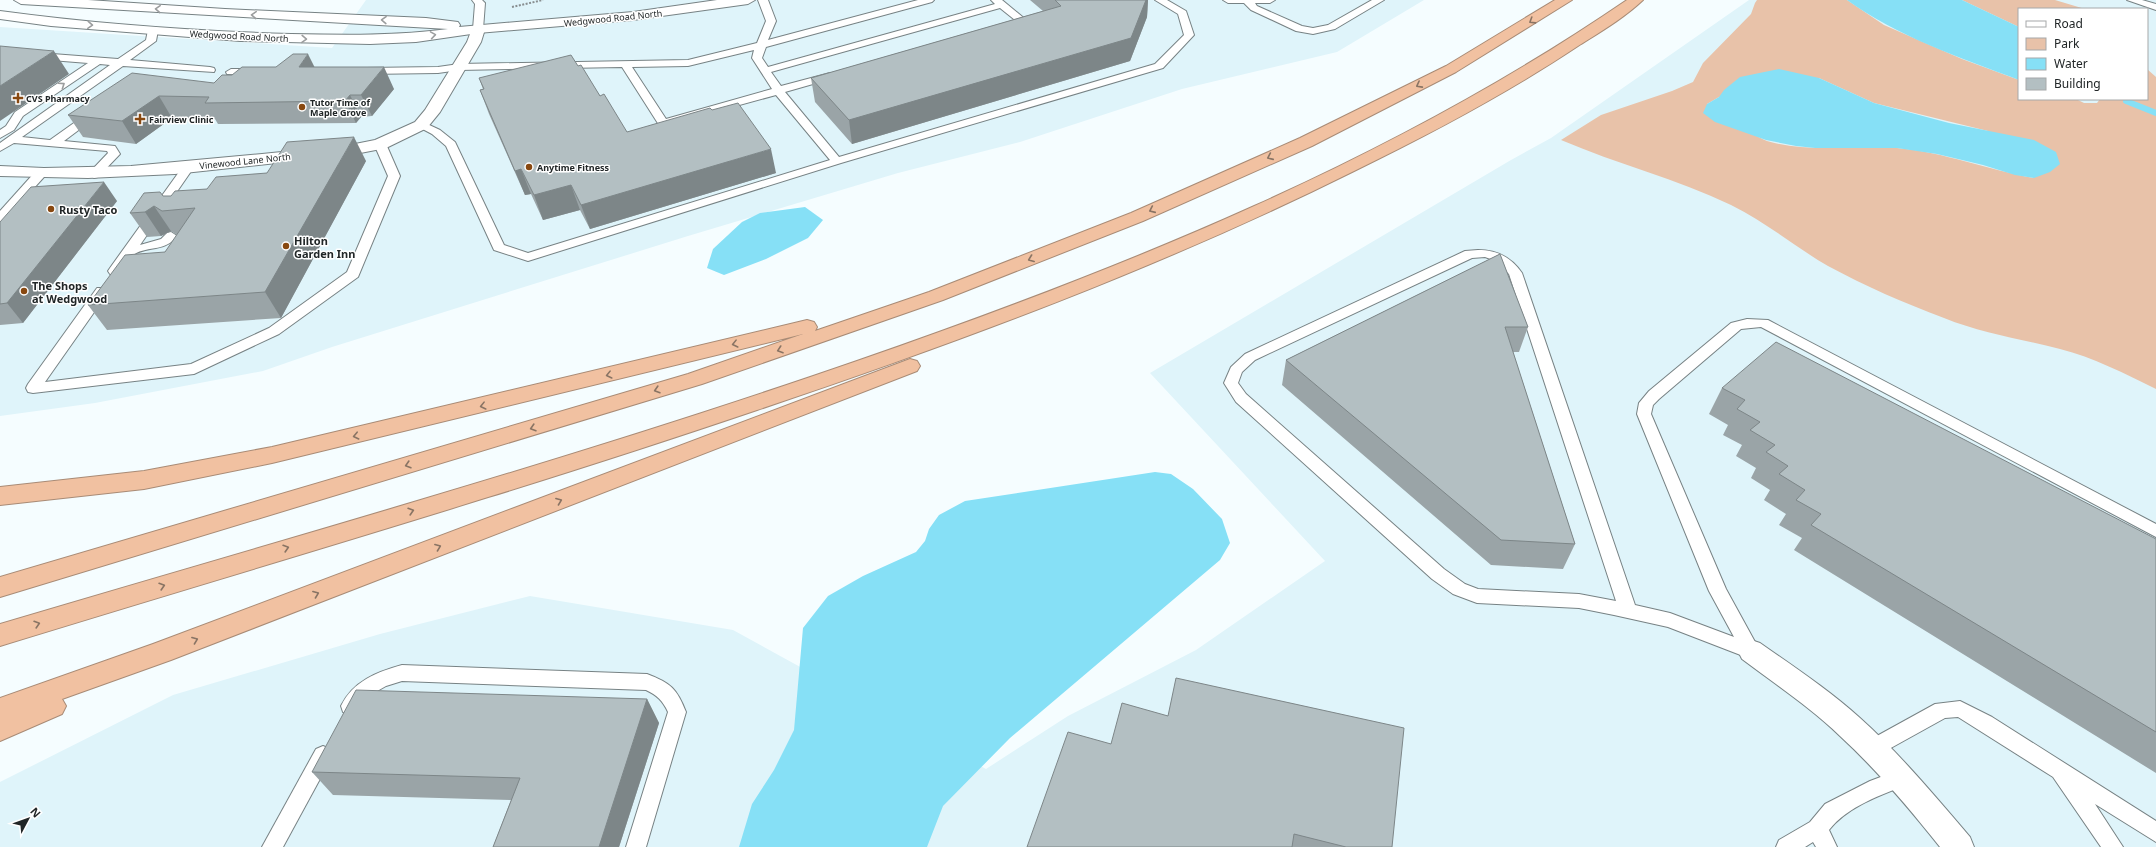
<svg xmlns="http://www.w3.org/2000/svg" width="2156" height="847" font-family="'Noto Sans',sans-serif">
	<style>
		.built { fill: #dff4fa; fill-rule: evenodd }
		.green { fill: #e8c2a9; fill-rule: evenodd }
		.water { fill: #86e0f6 }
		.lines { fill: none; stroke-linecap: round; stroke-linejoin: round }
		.stream { stroke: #86e0f6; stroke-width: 6 }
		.lane-casing { stroke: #778284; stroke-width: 2 }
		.street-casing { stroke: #778284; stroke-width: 2 }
		.secondary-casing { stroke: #778284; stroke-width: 2 }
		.highway-casing { stroke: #a88b76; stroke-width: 2 }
		.path { stroke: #888e90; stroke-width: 2; stroke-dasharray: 2 1.5; stroke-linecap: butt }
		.lane { fill: #fff; fill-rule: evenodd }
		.street { fill: #fff; fill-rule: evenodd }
		.secondary { fill: #fff; fill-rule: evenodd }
		.highway { fill: #f1c1a1; fill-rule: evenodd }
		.wall { fill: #9aa4a7 }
		.shaded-wall { fill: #7d8688 }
		.building { fill: #b3bfc2; stroke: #7d8688 }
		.oneway { stroke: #9b9d9e }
		.oneway2 { stroke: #897464 }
		.poi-dot { fill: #884810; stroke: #fff; stroke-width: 1.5 }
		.labels { text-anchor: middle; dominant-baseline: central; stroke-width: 3; stroke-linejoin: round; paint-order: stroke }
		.far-street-label { font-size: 9px; fill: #212627; stroke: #fff }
		.far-poi-label { font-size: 9px; font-weight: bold; fill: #212627; stroke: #fff; text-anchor: start }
		.poi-label { font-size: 11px; font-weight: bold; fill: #212627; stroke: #fff; text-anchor: start }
	</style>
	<rect width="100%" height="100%" fill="#f5fdff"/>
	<g class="built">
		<path d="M366,0H1424L1337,52L1182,89L1020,142L898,173L688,236L332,347L263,371L95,403L0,416V27L332,48Z"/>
		<path d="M1749,0H2156V847H0V782L173,695L380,634L530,596L733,630L986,769L1068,716L1196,650L1325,561L1150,373L1511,160L1551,138ZM2019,9H2147V99H2019Z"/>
	</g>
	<g class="green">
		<path d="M1757,0H1847L1884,25L1962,59L2019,80V99H2076L2084,103H2097L2100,99H2147V69L2156,77V389C2125,374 2093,357 2060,349C2021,339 1981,333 1944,318C1904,303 1865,286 1828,266C1795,247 1766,222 1731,205C1677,179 1617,164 1561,140L1601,115L1672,91L1693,82L1703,63L1751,14L1755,3ZM1819,78L1874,103L1988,131L2034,178C1988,170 1944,152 1897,148C1854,144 1810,154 1767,141C1753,136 1722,113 1707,104L1719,97Z"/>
		<path d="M1962,0H2055L2085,9H2019V27Z"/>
	</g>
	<g class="water">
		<path d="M1847,0H1962L2019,27V80C1961,58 1896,36 1847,0Z"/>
		<path d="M1779,69L1819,78L1874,103L1949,123L2034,140L2056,152L2060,164L2050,172L2034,178L2015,175L1983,165L1937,154L1897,148H1815L1796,146L1766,140L1715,122L1703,113L1707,104L1719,97L1724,90L1740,77Z"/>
		<path d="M805,207L823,220L808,238L766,259L724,275L707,268L713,249L742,222L760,213Z"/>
		<path d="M1155,472L1171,474L1193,489L1222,519L1230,543L1220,560L1010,738L943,806L927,847H739L752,804L774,770L794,730L803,628L828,596L863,576L916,552L925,541L929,529L939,515L965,501Z"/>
	</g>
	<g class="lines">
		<path class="stream" d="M2126,101L2156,113"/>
		<defs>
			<g id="lane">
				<path d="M472,0H482L485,3L483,29L478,32L473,29L475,4Z"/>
				<path d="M758,0H768L776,21L768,40L918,0H934L932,2L766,47L762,58L768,67L995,4L991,0H1002L1025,19L1021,26L1002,29V25L1013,22L1015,20L1000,8L771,72L781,86L830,73L834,74L835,76L834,78L785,92L839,157L1155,64L1184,35L1178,14L1155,0H1167L1186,11L1194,35L1163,68L841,163L528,261L494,250L446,146L432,134L415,125L417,123H425L440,130L455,142L504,245L528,253L830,160L776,95L663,126L659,125L622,67L459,70L438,73L366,74L361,71L366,68L438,67L459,64L688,60L757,43L766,21ZM754,50L752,58L772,89L666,119L632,67L688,66Z"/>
				<path d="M1223,0H1275L1270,3H1255L1257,6L1302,26L1313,28L1328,25L1372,0H1384L1335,29L1313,34L1296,31L1251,10L1244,3H1228Z"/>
				<path d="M2127,0H2142L2156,4V10Z"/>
				<path d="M153,27L158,30L156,41L130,60L210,67L214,68L215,70L214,72L123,66L22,137L50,140L88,113H96L98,115L96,117L64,141L115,146L120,154L98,177L94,178L88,174L108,153L107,151L14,143L0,151V143L110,65L100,64L23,116L14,130L0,138V130L6,126L15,112L88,63L26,58L0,64V58L26,52L118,59L146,40L148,30Z"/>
				<path d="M231,69H256L261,72L256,75L227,74L226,72Z"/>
				<path d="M380,141L386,144L400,176L358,277L279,334L194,374L33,393L28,392L26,388L28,384L97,288H107L109,291L45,382L191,364L269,328L347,272L388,176L374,144Z"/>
				<path d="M188,163L194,167L140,245L161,239L167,233L171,232L177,236C165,253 144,245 132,256C127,260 123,268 120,274H110L108,271L110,268L184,165Z"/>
				<path d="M40,170L44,171L46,174L44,177L4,221L0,222V211L36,171Z"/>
				<path d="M1478,250C1497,250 1511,257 1522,273L1635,605L1670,613L1734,637L1709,591L1637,414L1639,403L1649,391L1731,323L1747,319L1768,320L2156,524V537L1761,327L1741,329L1659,399L1653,405L1651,414L1726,589L1760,651L1757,656L1751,659L1668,627L1614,615L1579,608L1477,603L1453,594L1432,579L1236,402L1224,383L1231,367L1245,354L1465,251ZM1485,257L1496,261L1509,274L1616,601L1579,594L1478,589L1465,584L1444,569L1246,394L1238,383L1242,372L1255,360L1472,258Z"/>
				<path d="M402,665L647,674C671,683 677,689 686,712L646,847H626L668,712C663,701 657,695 646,690L402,681L386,686L372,694L357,712L350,714L343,712L341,706C353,681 377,672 402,665Z"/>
				<path d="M1960,701L1992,717L2156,821V842L2095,804L2123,847H2101L2053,777L1958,717L1945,718L1880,754L1873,757L1866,754L1863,748L1866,742L1935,704Z"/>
				<path d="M323,746L330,749L333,755L283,847H262L316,749Z"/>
				<path d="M1902,769L1909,772L1912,778L1909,784C1881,795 1848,806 1829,830L1837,847H1816L1813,842L1805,847H1776L1779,840L1810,822L1825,804L1870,781Z"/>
			</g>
			<g id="street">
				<path d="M478,25L483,26L485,29L481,42L440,112L427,128L386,148L350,155L175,174L88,178L0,176V166L44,168L131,166L262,154L350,145L375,140L415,122L425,110L467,42L473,26Z"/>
				<path d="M1751,640L1760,643C1794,667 1829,690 1860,718C1900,754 1935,796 1970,837L1974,847H1940C1909,808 1877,770 1840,736C1810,707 1775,684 1742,659L1738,651L1742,643Z"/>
			</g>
			<path id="secondary" d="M14,0H88L225,9L426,18L458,22L460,25L459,27L633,12L717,0H755L748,4L633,20L478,33L416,42L370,44L240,41L51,26L0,19V11C96,24 194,31 291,34C344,35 396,36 448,29L21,4Z"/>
			<g id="highway">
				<path d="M1555,0H1572L1456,72L1312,146L1143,221L943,300L702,384L0,597V577L688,374L803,334L272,463L144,489L0,505V487L144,471L272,447L807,320L814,322L817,327L815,331L929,292L1131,213L1300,138L1446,66Z"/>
				<path d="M1627,0H1643C1624,18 1600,32 1578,46C1506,94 1430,134 1352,172C1161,267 960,342 757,410C507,495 253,568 0,646V624C286,539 574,459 857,361C1125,268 1392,161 1627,0Z"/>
				<path d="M910,359L917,361L920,366L917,371L171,660L62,699L66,706L62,714L0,741V698L153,644Z"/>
			</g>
		</defs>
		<use href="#lane" class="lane-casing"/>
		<use href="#street" class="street-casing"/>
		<use href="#secondary" class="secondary-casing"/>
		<use href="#highway" class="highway-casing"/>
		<path class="path" d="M512,7L543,0"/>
		<use href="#lane" class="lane"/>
		<use href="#street" class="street"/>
		<use href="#secondary" class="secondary"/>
		<use href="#highway" class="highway"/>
	</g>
	<g class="wall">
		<path d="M1030,0H1148L1147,17L1130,61L852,144L815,102L811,78L1043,11Z"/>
		<path d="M578,66L627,132L776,173L590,229L580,210L543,220L531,194L525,195L489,114L480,90L483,89L479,78Z"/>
		<path d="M314,67L394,89L372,116L361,117L356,123L218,124L215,119L172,118L136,144L83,137L68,115L214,83Z"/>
		<path d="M366,161L281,318L107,330L88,305L165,252L177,235L171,231L161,236L147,237L130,213L163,196H171L207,189L267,173Z"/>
		<path d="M117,201L23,323L0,325V222Z"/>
		<path d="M1500,254L1528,327L1519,352H1513L1575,544L1563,569L1491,565L1282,385L1286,360Z"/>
		<path d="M1722,388L2156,539V773L1794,550L1802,538L1779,525L1786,514L1764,500L1770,490L1751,478L1756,468L1736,456L1742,445L1723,435L1728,425L1709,414Z"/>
		<path d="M647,699L659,723L619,847H493L511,800L333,795L312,772Z"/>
		<path d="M1168,716L1392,847H1027L1111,744Z"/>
	</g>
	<g class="shaded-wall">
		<path d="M1146,0H1148L1147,17L1130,61L852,144L849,120Z"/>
		<path d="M54,51L69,74L0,121V86Z"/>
		<path d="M308,54L319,76L299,67Z"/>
		<path d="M384,67L394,89L372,116L361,95Z"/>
		<path d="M350,95L361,117L356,123L345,101Z"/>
		<path d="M159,96L172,118L136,144L122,121Z"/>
		<path d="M354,137L366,161L281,318L265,292Z"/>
		<path d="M771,149L776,173L590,229L581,205Z"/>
		<path d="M521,169L531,194L525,195L515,171Z"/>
		<path d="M104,182L117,201L23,323L7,303Z"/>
		<path d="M571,185L580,210L543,220L534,195Z"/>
		<path d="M154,206L171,231L161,236L145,212Z"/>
		<path d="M647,699L659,723L619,847H599Z"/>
	</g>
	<g class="building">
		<path d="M1055,0H1146L1131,38L849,120L811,78L1061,6Z"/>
		<path d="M0,46L54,51L0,86Z"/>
		<path d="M293,54H308L299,67H384L361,95H350L345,101L205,103L209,97L159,96L122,121L68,115L132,73L214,83L222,75H232L242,67H276Z"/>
		<path d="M571,55L578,66L581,65L600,96L604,94L627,132L710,108L712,110L738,103L771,149L581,205L571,185L534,195L521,169L515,171L480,90L484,89L479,78Z"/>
		<path d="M354,137L265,292L88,305L125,255L165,252L195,208L162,211L154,206L145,212L130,213L144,193L160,192L163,196H171L175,191L207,189L216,177L267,173L287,142Z"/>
		<path d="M104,182L7,303L0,304V222L31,187Z"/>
		<path d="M1500,254L1528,327H1505L1575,544L1501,540L1286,360Z"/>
		<path d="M1776,342L2156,539V732L1811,525L1821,514L1796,500L1805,490L1779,474L1788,466L1766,452L1775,445L1750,430L1760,422L1737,409L1745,400L1722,388Z"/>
		<path d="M1176,678L1404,728L1392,847H1346L1294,834L1292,847H1027L1068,732L1111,744L1122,703L1168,716Z"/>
		<path d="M356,690L647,699L599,847H493L520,778L312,772Z"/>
	</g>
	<defs><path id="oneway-chevron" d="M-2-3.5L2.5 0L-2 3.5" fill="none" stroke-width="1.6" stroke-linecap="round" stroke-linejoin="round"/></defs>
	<g class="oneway">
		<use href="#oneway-chevron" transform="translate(158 9) rotate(-177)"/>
		<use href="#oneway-chevron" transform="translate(254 15) rotate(-177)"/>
		<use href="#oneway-chevron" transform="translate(384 20) rotate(-178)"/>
		<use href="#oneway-chevron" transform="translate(90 25) rotate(4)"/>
		<use href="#oneway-chevron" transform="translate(433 35) rotate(-9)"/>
		<use href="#oneway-chevron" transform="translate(304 39) rotate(2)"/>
		<use href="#oneway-chevron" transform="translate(62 85) rotate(-34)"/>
	</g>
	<g class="oneway2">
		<use href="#oneway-chevron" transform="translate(1532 21) rotate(148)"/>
		<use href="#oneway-chevron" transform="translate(1419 85) rotate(152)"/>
		<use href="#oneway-chevron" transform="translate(1270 157) rotate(156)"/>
		<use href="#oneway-chevron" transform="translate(1152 210) rotate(156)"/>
		<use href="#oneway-chevron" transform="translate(1031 259) rotate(159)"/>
		<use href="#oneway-chevron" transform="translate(735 344) rotate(166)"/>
		<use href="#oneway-chevron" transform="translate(780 350) rotate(161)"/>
		<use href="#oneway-chevron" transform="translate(609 375) rotate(166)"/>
		<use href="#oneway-chevron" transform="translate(657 390) rotate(163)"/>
		<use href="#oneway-chevron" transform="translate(483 406) rotate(166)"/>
		<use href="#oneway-chevron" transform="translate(533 428) rotate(163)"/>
		<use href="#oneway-chevron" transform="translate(356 436) rotate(167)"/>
		<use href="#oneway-chevron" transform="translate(408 465) rotate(163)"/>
		<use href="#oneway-chevron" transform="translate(559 501) rotate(-21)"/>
		<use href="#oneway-chevron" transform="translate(411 511) rotate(-17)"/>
		<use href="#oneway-chevron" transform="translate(438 547) rotate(-21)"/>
		<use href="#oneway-chevron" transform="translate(286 548) rotate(-17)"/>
		<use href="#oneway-chevron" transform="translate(162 586) rotate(-17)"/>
		<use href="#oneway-chevron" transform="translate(316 594) rotate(-21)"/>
		<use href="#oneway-chevron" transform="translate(37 624) rotate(-17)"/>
		<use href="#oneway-chevron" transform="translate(195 640) rotate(-21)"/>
	</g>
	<g class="poi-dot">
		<path d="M16 92h4v4h4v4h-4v4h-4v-4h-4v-4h4z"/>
		<circle cx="302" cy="107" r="4"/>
		<path d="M138 113h4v4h4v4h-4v4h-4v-4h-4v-4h4z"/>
		<circle cx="529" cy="167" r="4"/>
		<circle cx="51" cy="209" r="4"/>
		<circle cx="286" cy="246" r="4"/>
		<circle cx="24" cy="291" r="4"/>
	</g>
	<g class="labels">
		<g class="far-street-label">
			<text transform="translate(613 18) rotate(-6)">Wedgwood Road North</text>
			<text transform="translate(239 36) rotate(3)">Wedgwood Road North</text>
			<text transform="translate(245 161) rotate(-6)">Vinewood Lane North</text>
		</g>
		<g class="far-poi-label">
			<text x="26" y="98">CVS Pharmacy</text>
			<text x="310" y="102">Tutor Time of<tspan x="310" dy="10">Maple Grove</tspan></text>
			<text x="149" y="119">Fairview Clinic</text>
			<text x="537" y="167">Anytime Fitness</text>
		</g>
		<g class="poi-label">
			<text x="59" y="209">Rusty Taco</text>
			<text x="294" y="240">Hilton<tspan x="294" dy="13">Garden Inn</tspan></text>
			<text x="32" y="285">The Shops<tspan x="32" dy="13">at Wedgwood</tspan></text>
		</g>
	</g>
	<rect x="2018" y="8" width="130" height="92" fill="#ffffff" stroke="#a6a8a9"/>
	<rect x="2026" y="21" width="20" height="6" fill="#ffffff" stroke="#a6a8a9"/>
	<text x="2054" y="28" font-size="12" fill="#212627">Road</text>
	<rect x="2026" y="38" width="20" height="12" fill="#e8c2a9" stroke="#a6a8a9"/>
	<text x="2054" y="48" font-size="12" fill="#212627">Park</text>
	<rect x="2026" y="58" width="20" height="12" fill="#86e0f6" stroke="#a6a8a9"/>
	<text x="2054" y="68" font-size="12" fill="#212627">Water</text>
	<rect x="2026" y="78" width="20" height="12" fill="#b3bfc2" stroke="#a6a8a9"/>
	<text x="2054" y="88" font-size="12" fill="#212627">Building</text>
	<g transform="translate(28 819) rotate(49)" stroke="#ffffff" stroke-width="3" paint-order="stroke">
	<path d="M0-3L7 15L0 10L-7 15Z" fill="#212627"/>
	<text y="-6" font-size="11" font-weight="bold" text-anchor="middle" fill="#212627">N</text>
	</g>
</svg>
